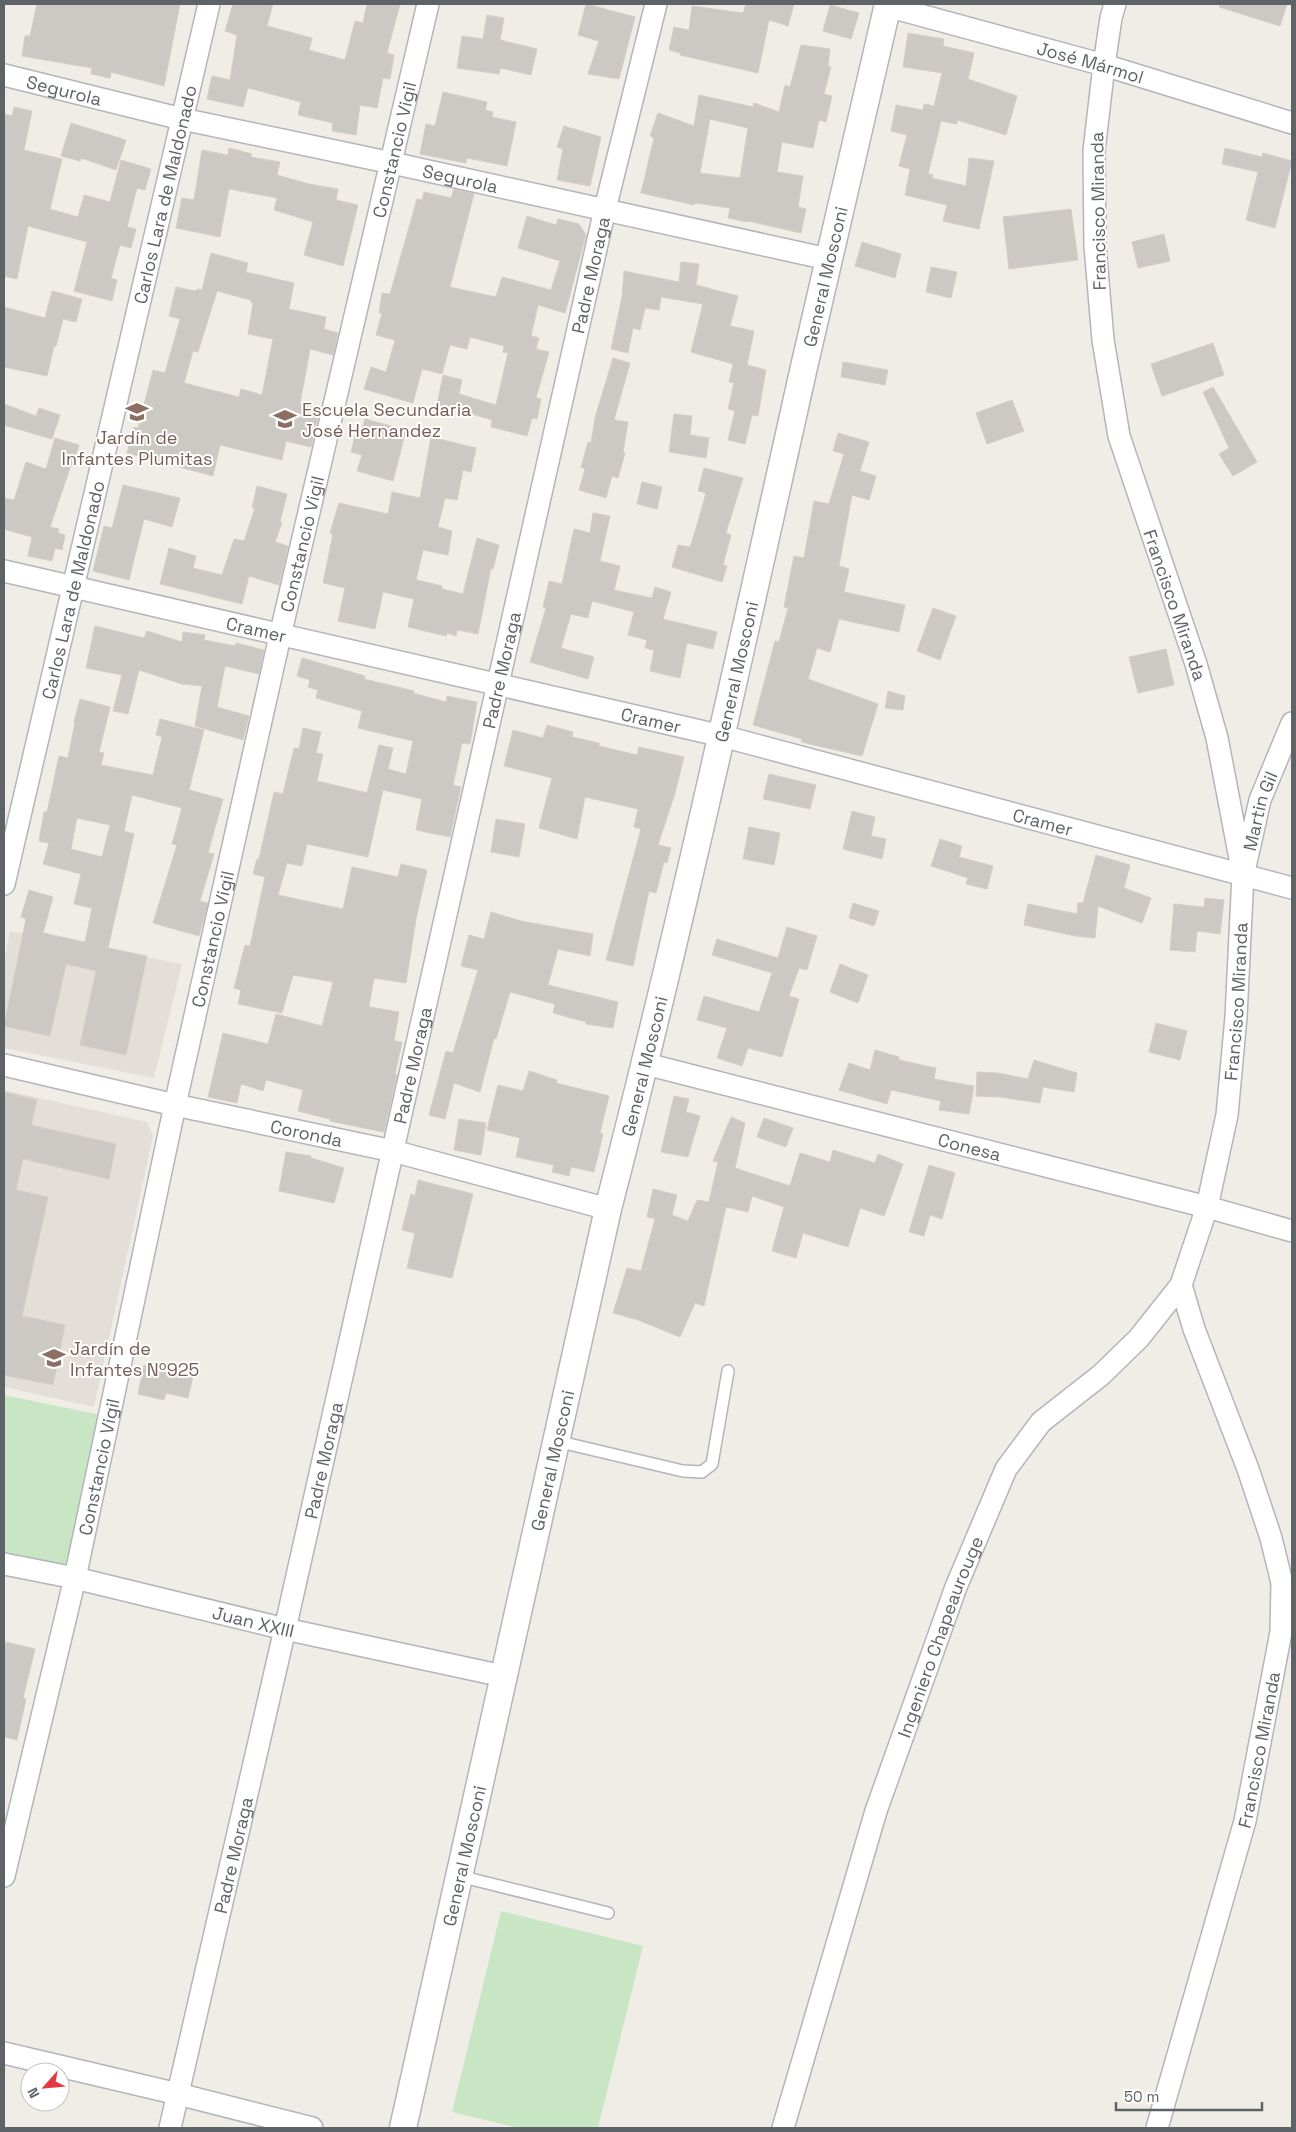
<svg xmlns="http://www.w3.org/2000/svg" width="1296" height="2132" font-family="'Space Grotesk',sans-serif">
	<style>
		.education { fill: #e3ded8 }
		.green { fill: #c9e6c4 }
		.building { fill: #ccc8c4; stroke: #d5cec5; fill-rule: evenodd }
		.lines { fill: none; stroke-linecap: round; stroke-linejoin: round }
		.service-casing { stroke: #b2b5b9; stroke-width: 14 }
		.minor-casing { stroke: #b2b5b9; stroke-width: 24 }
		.tertiary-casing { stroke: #b2b5b9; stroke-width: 29 }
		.service { stroke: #fff; stroke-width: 11 }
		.minor { stroke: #fff; stroke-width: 21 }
		.tertiary { stroke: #fff; stroke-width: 26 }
		.labels { text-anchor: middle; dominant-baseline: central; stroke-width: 4; stroke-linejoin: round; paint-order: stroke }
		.street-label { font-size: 18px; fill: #5e6367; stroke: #fff }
		.education-label { font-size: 18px; fill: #785e54; stroke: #fff; text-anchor: start }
	</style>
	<rect width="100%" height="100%" fill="#f0ede7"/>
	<g class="education">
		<path d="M10,931L182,964L154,1078L4,1048V964Z"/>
		<path d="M4,1090L147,1122L153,1136L94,1407L4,1387Z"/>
	</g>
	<g class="green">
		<path d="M4,1395L101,1415L70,1567L4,1553Z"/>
		<path d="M501,1911L643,1946L598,2128H518L452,2112Z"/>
	</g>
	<g class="building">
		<path d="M37,4H180L164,86L111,72L110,78L91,74L92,68L22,56L25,36H30Z"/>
		<path d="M233,4H273L267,26L312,38L309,50L345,60L355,21L363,23L367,4H400L387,53L394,55L390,79L383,78L377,108L360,105L356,135L332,131L333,123L298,115L301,102L248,88L243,107L207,99L212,76L230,80L237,35L225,31Z"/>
		<path d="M586,4L635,17L619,79L588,74L599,41L578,35Z"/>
		<path d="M746,4H794L788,26L769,20L758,73L680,55V53L669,50L674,27L689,30L692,6L743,13Z"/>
		<path d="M1220,4H1287L1280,26L1219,7Z"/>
		<path d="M830,5L859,13L851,39L823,31Z"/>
		<path d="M487,15L504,18L500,40L537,49L531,75L500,68L499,74L457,68L462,36L483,39Z"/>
		<path d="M908,33L944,39L943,46L974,53L968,79L1017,96L1006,135L957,120V124L941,121L928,174L933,175L932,178L966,186L969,158L994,161L979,229L943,221L947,205L905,195L910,169L899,166L907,135L891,131L896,105L923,110L924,104L934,106L942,73L903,67Z"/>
		<path d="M801,45L830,49L828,66L831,67L824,94L832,96L826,122L819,120L813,148L782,142L777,172L803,176L798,207L806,209L801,233L748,221L747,222L728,218L730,208L695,203L694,205L641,193L654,138L650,136L658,113L694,126L699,95L753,107L754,103L779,112L785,85L790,87ZM710,119L748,128L740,178L700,173Z"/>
		<path d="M443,92L487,102L485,110L493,112L492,117L516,122L507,166L467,158L466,163L420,154L426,124L435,126Z"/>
		<path d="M14,107L32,111L24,150L62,159L50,209L78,217L84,195L110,202L121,160L151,169L145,190L137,188L127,227L136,229L131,248L120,245L111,278L117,280L112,301L74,291L87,242L28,226L17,279L4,276V114L12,116Z"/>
		<path d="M71,123L126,140L116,170L81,158L80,161L61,156Z"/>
		<path d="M564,126L601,137L590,186L557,180L563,149L557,147Z"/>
		<path d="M229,148L252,154L251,157L280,162L277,175L309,184L338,189L336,200L358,205L343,266L304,255L313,222L274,210L277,198L229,189L220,237L176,228L182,198L194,200L202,150L228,155Z"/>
		<path d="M1225,148L1262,157L1263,153L1292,161L1275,228L1246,220L1258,172L1222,164Z"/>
		<path d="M454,189L474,194L450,287L496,297L502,277L551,290L560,261L518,248L527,216L556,225L558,219L579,224L586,235L565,313L538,305L531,336L539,338L536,349L549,352L536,398L541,399L537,419L532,418L527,436L491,427L492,420L455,409L454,415L436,410L443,375L462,380L459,394L496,405L508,353L503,352L504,346L470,337L467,349L450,345L442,374L422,369L413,403L364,389L371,367L386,372L395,340L376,335L382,313H379L382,293L390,294L417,199L422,200L424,192L451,198Z"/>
		<path d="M1071,209L1078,260L1009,269L1003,217Z"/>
		<path d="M1164,234L1170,261L1138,268L1132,242Z"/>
		<path d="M862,242L901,254L895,278L855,266Z"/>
		<path d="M211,253L248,263L246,272L294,283L289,309L326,317L324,329L338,333L333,355L310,349L300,404L320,409L311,447L286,441L282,460L220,445L213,476L127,453L134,427L138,428L153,370L165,373L180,319L169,316L176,287L196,291L197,289L202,290ZM217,291L251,300V303H253L248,334L273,339L262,395L241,389L239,397L184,383L193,351L198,352Z"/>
		<path d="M681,262L699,264L696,285L738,296L730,326L754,331L747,365L766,370L758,416L752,415L745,444L728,440L735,411L728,409L734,383L729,382L733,364L691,352L703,304L661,297L659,310L645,308L640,330L633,328L628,353L611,349L622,297L624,271L679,282Z"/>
		<path d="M931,267L957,272L951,298L926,292Z"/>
		<path d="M52,291L82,299L76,322L63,319L56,346H54L47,376L4,367V307L45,318Z"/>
		<path d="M1213,343L1224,375L1162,396L1151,364Z"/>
		<path d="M613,358L630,363L614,420L628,422L623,452L625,453L618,478L612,476L606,498L579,490L585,469L581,467L588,442L591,443L595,418Z"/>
		<path d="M843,362L888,370L885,385L841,377Z"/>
		<path d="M1213,387L1257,462L1233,476L1219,454L1229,448L1203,392Z"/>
		<path d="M1012,400L1024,431L987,444L976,413Z"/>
		<path d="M4,404L36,416L39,408L60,415L52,439L4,425Z"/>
		<path d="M674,414L692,416L690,435L709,438L706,458L669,452Z"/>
		<path d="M365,419L406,430L393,481L357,471L362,455L351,452L356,432L361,433Z"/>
		<path d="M838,433L869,442L860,471L876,476L869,500L852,495L839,566L849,569L844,592L905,605L899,632L839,619L830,652L817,648L808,679L878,704L862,756L801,742L802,739L753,725L775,641L779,642L788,608L784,607L794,556L804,558L814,501L829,504L844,454L833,451Z"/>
		<path d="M431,437L476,448L471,472L463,470L457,500L445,498L438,527L452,531L448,555L423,550L416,580L442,586V589L463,594L477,538L499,545L493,569L491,568L478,634L457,630L456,636L447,633L446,636L408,627L414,599L383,592L375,629L338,621L345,588L323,583L333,534L330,533L339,503L388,514L392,492L420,498Z"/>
		<path d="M55,438L79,445L73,466L71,465L50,527L59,529L58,533L65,535L62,550L55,548L52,561L28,556L32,537L4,529V498L14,500L26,462L46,469Z"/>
		<path d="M704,468L743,478L726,533L731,535L723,565L727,566L722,582L672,567L678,545L690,547L697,525L706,493L698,491Z"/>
		<path d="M642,482L662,487L657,509L637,504Z"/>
		<path d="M123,485L180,498L172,527L144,519L129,580L93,571L104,526L112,528Z"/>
		<path d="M257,486L287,494L280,522L282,523L275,542L288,546L279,585L249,576L242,604L160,584L169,548L196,556L193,568L222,575L234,539L244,541L255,508H252Z"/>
		<path d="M593,513L610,516L600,561L620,566L614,590L652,598L655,587L671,592L663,619L717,632L713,649L687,643L680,678L650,671L654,650L645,648L647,640L628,635L634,612L592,601L588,618L571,614L561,648L594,657L588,679L530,662L546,608L543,607L549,581L562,584L574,529L590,533Z"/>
		<path d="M933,608L956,616L940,660L917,651Z"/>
		<path d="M95,626L144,638L147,631L182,642L183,632L205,635L204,640L235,646L236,643L264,650L259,674L225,666L217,707L249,716L243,740L195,726L202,686L182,684L139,670L128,714L113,711L122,675L86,668Z"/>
		<path d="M1166,649L1174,685L1138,693L1129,657Z"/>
		<path d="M302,658L365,676L364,679L414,691L413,693L446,702L447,696L477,702L470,744L462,743L453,785L461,787L450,837L416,830L422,799L383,790L368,857L307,844L302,866L287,863L278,895L343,909L352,867L398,877L401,864L427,870L416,919L406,983L374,978L369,1007L399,1012L394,1041L402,1042L395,1074L397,1075L384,1132L330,1121V1119L298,1111L303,1090L266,1080L263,1091L241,1084L237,1103L208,1097L223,1033L268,1044L276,1014L322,1026L333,982L293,975L282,1013L238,1004L241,990L234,988L245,945L250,946L265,877L253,874L257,859H259L274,792L283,794L294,748L299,749L303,728L321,732L316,753L323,754L317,781L367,793L379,745L393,748L388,769L406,774L413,741L358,728L362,711L316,698L318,690L308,687L310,680L297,676Z"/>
		<path d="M888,691L905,696L903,710L885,708Z"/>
		<path d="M80,699L110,707L99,752L104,753L101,765L153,775L162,737L156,735L160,719L204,730L189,790L223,799L208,853L214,854L200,901L208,903L199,936L153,923L177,845L172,844L182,808L132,795L124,831L134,834L108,948L147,956L126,1055L80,1045L96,971L66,964L50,1036L4,1026L26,919L21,917L29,890L53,897L43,933L85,942L92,908L74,904L81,874L43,864L49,843L39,841L44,812H47L59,756L68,758L75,722H74ZM77,818L110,825L102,857L71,849Z"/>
		<path d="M547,725L573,732L572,737L599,743V746L637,755L639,747L684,757L675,793L658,845L671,848L667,863L664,862L656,893L649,891L633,966L606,960L641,829L634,827L638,809L585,797L577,839L539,828L552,778L504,766L513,730L543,738Z"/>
		<path d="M769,774L816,785L810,809L763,799Z"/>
		<path d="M852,811L875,817L871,836L886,839L882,859L843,849Z"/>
		<path d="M496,819L525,824L519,857L491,852Z"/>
		<path d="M749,827L780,833L774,865L743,859Z"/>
		<path d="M940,839L962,846L959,857L993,866L987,889L966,884L968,878L931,866Z"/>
		<path d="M1096,855L1130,865L1124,888L1151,898L1142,923L1098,906L1095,938L1075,936L1024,925L1028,904L1077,914L1078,903H1083Z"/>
		<path d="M1205,898L1224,900L1220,934L1197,931L1195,952L1170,950L1174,904L1204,907Z"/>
		<path d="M853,903L879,911L874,926L849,918Z"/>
		<path d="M491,912L521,921L593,934L590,956L558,949L548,985L618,1002L613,1028L586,1024V1022L553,1013L555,1004L510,992L496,1039L494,1038L480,1092L454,1083L445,1119L429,1115L446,1051L453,1053L478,970L461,966L469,935L484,939Z"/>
		<path d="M787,927L817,936L807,970L799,968L789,996L799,999L782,1057L748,1048L742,1066L717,1058L727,1028L697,1020L704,996L759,1012L772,973L712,955L717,939L778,958Z"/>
		<path d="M840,964L868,975L858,1003L830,992Z"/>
		<path d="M1156,1023L1187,1031L1180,1060L1149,1052Z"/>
		<path d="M875,1050L899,1057V1060L936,1068L934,1079L974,1086L969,1114L939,1110L941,1101L891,1090L887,1104L839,1090L849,1063L870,1070Z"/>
		<path d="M1034,1060L1077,1073L1074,1092L1043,1087L1040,1103L1000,1097L976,1096L977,1072L998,1073L1028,1079Z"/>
		<path d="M529,1071L557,1080L556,1083L609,1096L600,1133L603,1134L594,1172L571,1167L569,1176L552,1172L554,1165L516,1157L520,1138L487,1130L498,1085L523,1091Z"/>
		<path d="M4,1092L37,1100L31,1125L116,1144L109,1179L23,1159L16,1190L48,1197L22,1316L65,1325L53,1385L4,1375Z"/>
		<path d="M674,1096L689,1099L686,1112L700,1116L688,1157L661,1152Z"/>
		<path d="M731,1117L745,1123L735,1168L790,1186L800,1153L830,1162L833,1150L875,1163L878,1154L903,1164L884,1216L860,1208L848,1247L803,1233L796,1258L772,1251L784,1207L752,1196L748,1212L726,1207L704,1306L695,1303L680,1337L638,1320L613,1313L627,1268L641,1271L655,1219L647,1217L653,1189L677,1195L672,1215L688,1221L697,1200L709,1202L718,1162L713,1161Z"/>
		<path d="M764,1118L793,1128L786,1147L757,1137Z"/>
		<path d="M459,1119L486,1123L481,1155L454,1150Z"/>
		<path d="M286,1152L311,1156V1158L344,1168L334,1203L279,1191Z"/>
		<path d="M929,1165L955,1173L942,1219L930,1215L924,1236L909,1232Z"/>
		<path d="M418,1180L473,1194L452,1278L407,1268L415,1233L402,1230L411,1194L415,1196Z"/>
		<path d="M144,1365L193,1376L188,1398L166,1393L164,1400L138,1394Z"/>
		<path d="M6,1642L35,1649L23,1698L26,1699L17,1740L4,1737V1652Z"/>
	</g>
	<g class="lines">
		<defs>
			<g id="service">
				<path d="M556,1441L683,1471L702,1472L712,1464L728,1371"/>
				<path d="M459,1876L608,1913"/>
			</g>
			<g id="minor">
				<path id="s1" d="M887,6L1104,65L1292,123"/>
				<path id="s2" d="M4,75L182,119L392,163L828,259"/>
				<path id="s3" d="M4,571L722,736L1292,888"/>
				<path id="s4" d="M1245,867L1260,800L1292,723"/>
				<path id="s5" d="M4,884L209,4"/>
				<path id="s6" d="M646,1064L1207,1207L1292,1231"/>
				<path id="s7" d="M4,1065L175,1105L393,1151L608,1209"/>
				<path id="s8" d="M4,1564L75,1578L285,1629L503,1676"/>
				<path id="s9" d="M4,1876L75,1578L175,1105L280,636L428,4"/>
				<path d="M4,2053L178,2094L312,2128"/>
				<path id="s10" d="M170,2128L285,1629L605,209L656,4"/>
				<path id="s11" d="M783,2128L876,1811L956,1587L1006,1469L1041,1422L1101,1375L1139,1338L1181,1285L1207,1207L1227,1115L1236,1017L1243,874L1217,738L1196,664L1119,436L1103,340L1095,246L1094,151L1104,65L1111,18L1115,4"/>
				<path id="s12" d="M1157,2128L1245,1821L1281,1632L1282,1583L1271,1538L1248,1469L1194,1329L1181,1285"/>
			</g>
			<g id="tertiary">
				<path id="s13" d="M403,2128L608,1209C680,930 741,648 804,367C831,246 861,125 888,4"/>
			</g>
		</defs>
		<use href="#service" class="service-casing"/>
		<use href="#minor" class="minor-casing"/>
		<use href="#tertiary" class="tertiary-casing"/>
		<use href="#service" class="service"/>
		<use href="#minor" class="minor"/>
		<use href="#tertiary" class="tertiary"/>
	</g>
	<defs>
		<symbol id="school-bare" viewBox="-9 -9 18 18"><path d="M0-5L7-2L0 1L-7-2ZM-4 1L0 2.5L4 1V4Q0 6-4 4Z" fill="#8d6e63" stroke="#fff" stroke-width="2.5" paint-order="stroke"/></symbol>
	</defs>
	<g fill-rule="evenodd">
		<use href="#school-bare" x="121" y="396" width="32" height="32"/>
		<use href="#school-bare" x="269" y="403" width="32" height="32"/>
		<use href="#school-bare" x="38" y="1342" width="32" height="32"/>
	</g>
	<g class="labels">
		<g class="street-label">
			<text stroke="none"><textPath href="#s1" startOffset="211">José Mármol</textPath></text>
			<text stroke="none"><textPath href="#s2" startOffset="62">Segurola</textPath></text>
			<text stroke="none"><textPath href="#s9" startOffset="1770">Constancio Vigil</textPath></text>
			<text stroke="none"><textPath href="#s2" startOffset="468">Segurola</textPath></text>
			<text stroke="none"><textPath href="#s5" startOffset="708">Carlos Lara de Maldonado</textPath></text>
			<text transform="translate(1098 211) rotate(-91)">Francisco Miranda</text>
			<text stroke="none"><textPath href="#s10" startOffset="1900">Padre Moraga</textPath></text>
			<text stroke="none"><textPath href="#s13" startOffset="1899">General Mosconi</textPath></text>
			<text stroke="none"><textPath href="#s9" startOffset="1365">Constancio Vigil</textPath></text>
			<text stroke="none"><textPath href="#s5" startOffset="302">Carlos Lara de Maldonado</textPath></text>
			<text transform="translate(1175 605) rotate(71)">Francisco Miranda</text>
			<text stroke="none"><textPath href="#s3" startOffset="259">Cramer</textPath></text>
			<text stroke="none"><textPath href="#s10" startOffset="1495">Padre Moraga</textPath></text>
			<text stroke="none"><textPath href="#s13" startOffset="1494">General Mosconi</textPath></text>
			<text stroke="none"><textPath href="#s3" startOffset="664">Cramer</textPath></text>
			<text stroke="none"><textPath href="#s4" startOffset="58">Martin Gil</textPath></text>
			<text stroke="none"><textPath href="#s3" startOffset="1069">Cramer</textPath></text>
			<text stroke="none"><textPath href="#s9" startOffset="960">Constancio Vigil</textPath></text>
			<text stroke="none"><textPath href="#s11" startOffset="1242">Francisco Miranda</textPath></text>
			<text stroke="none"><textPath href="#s10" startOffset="1090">Padre Moraga</textPath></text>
			<text stroke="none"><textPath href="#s13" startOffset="1089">General Mosconi</textPath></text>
			<text stroke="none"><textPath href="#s7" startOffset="310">Coronda</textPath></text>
			<text stroke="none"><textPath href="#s6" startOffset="334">Conesa</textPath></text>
			<text stroke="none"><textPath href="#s13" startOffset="684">General Mosconi</textPath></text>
			<text stroke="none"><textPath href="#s10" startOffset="685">Padre Moraga</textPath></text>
			<text stroke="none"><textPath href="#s9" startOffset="420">Constancio Vigil</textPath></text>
			<text stroke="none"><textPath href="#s8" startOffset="256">Juan XXIII</textPath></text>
			<text stroke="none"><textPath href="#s11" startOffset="516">Ingeniero Chapeaurouge</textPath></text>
			<text stroke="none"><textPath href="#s12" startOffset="392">Francisco Miranda</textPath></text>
			<text stroke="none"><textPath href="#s13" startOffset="279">General Mosconi</textPath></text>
			<text stroke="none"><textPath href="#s10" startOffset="280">Padre Moraga</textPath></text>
		</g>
		<g class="education-label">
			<text x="302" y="409">Escuela Secundaria<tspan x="302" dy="21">José Hernandez</tspan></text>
			<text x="137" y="437" text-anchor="middle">Jardín de<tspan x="137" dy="21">Infantes Plumitas</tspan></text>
			<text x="70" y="1348">Jardín de<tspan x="70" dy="21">Infantes Nº925</tspan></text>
		</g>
	</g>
	<rect width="1296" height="2132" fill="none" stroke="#5e6367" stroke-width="10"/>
	<g transform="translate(45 2087) rotate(243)"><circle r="24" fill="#ffffff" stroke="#bfc1c2"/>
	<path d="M0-4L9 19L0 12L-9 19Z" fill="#e53843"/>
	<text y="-8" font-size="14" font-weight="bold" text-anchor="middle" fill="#5e6367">N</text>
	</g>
	<path d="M1116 2102v8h146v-8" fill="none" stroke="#5e6367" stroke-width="2.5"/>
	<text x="1124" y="2102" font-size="15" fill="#5e6367" stroke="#ffffff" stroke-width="4" paint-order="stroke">50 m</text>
</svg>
